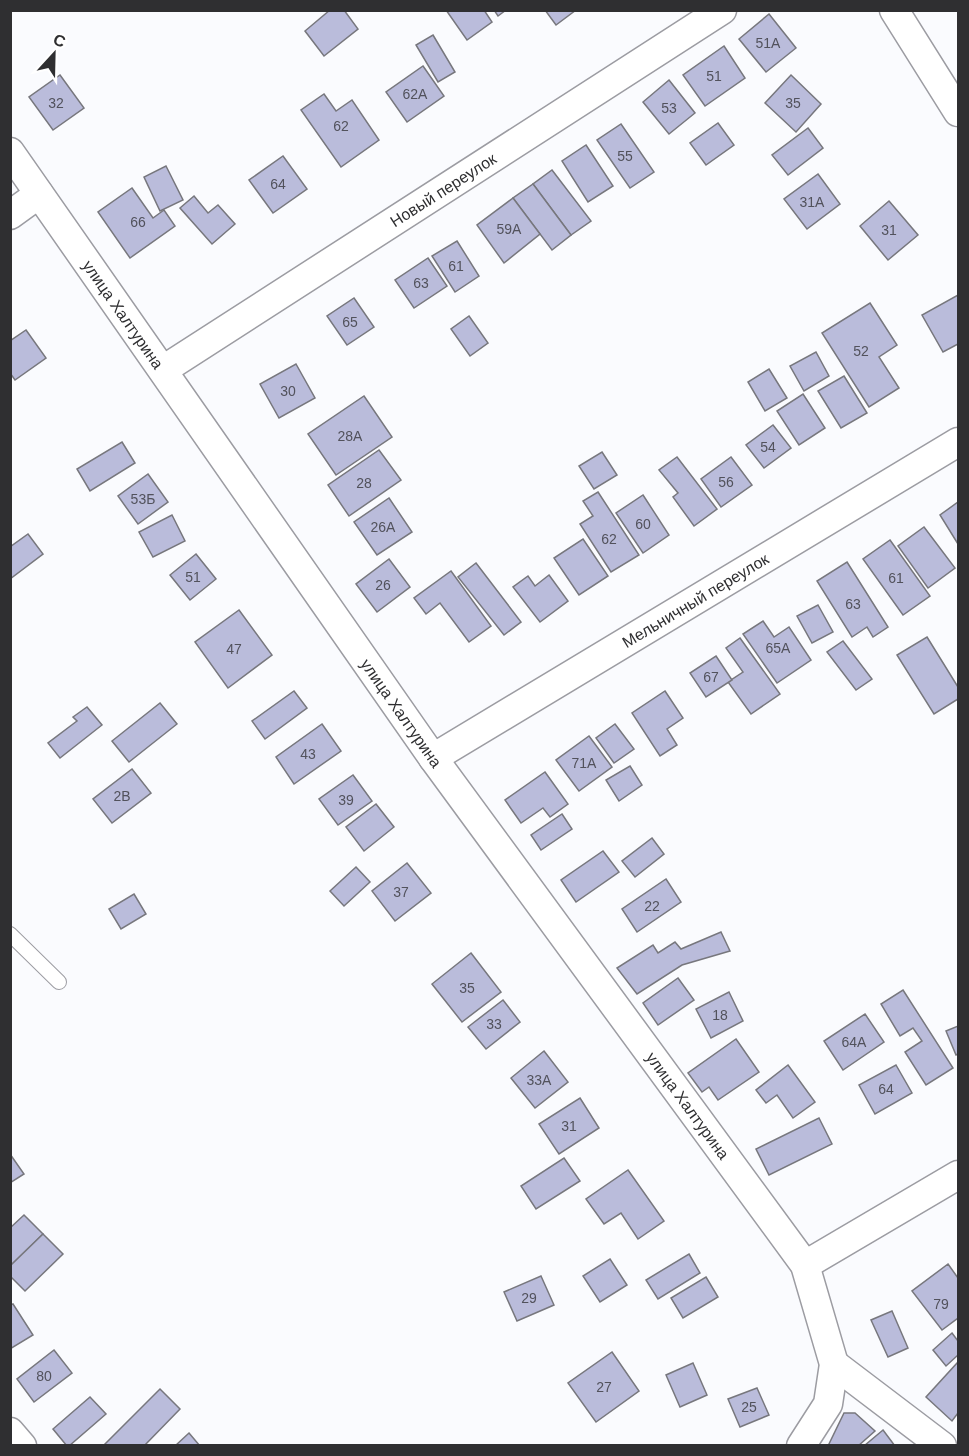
<svg xmlns="http://www.w3.org/2000/svg" width="969" height="1456" font-family="Helvetica,sans-serif">
	<style>
		.building { fill: #babcdb; stroke: #77777d; stroke-width: 1.5 }
		.lines { fill: none; stroke-linecap: round; stroke-linejoin: round }
		.lane-casing { stroke: #9c9ca2; stroke-width: 16 }
		.street-casing { stroke: #9c9ca2; stroke-width: 31 }
		.lane { stroke: #fff; stroke-width: 14 }
		.street { stroke: #fff; stroke-width: 28 }
		.labels { text-anchor: middle; dominant-baseline: central; stroke-width: 5; stroke-linejoin: round; paint-order: stroke }
		.number-label { font-size: 14px; fill: #52525c }
		.street-label { font-size: 16px; fill: #2f2f31; stroke: #fff }
	</style>
	<rect width="100%" height="100%" fill="#fafbfe"/>
	<g class="building">
		<path d="M330,10H344L358,29L324,56L305,31Z"/>
		<path d="M446,10H484L492,22L467,40Z"/>
		<path d="M494,10H506L498,16Z"/>
		<path d="M545,10H576L556,25Z"/>
		<path d="M769,14L796,48L766,72L739,39Z"/>
		<path d="M433,35L455,72L438,82L416,45Z"/>
		<path d="M724,46L745,78L705,106L683,75Z"/>
		<path d="M423,66L444,96L407,122L386,92Z"/>
		<path d="M60,75L84,108L53,130L29,97Z"/>
		<path d="M791,75L821,104L796,132L765,103Z"/>
		<path d="M669,80L695,113L669,134L643,102Z"/>
		<path d="M324,94L336,111L352,100L379,140L341,167L301,110Z"/>
		<path d="M718,123L734,145L706,165L690,143Z"/>
		<path d="M621,124L654,172L630,188L597,140Z"/>
		<path d="M808,128L823,148L788,175L772,155Z"/>
		<path d="M586,145L613,186L588,202L562,161Z"/>
		<path d="M283,156L307,189L273,213L249,180Z"/>
		<path d="M166,166L183,200L160,211L144,177Z"/>
		<path d="M552,170L591,221L571,235L533,184Z"/>
		<path d="M818,174L840,204L807,229L784,199Z"/>
		<path d="M533,184L571,235L552,250L513,198Z"/>
		<path d="M132,188L153,218L164,210L175,226L130,258L98,212Z"/>
		<path d="M194,196L208,213L218,205L235,224L212,244L180,208Z"/>
		<path d="M513,198L540,234L504,263L477,225Z"/>
		<path d="M889,201L918,235L888,260L860,226Z"/>
		<path d="M457,241L479,276L455,292L432,256Z"/>
		<path d="M428,258L447,286L414,308L395,280Z"/>
		<path d="M958,295V344L943,352L922,315Z"/>
		<path d="M354,298L374,327L347,345L327,316Z"/>
		<path d="M870,303L897,345L879,357L899,388L869,407L822,333Z"/>
		<path d="M469,316L488,343L470,356L451,329Z"/>
		<path d="M26,330L46,358L15,380L10,373V341Z"/>
		<path d="M816,352L829,376L804,391L790,366Z"/>
		<path d="M296,364L315,398L279,418L260,384Z"/>
		<path d="M769,369L787,398L765,411L748,382Z"/>
		<path d="M844,376L867,413L841,428L818,391Z"/>
		<path d="M803,394L825,428L799,445L777,411Z"/>
		<path d="M364,396L392,437L336,475L308,434Z"/>
		<path d="M773,425L791,448L764,468L746,445Z"/>
		<path d="M122,442L135,463L90,491L77,469Z"/>
		<path d="M379,450L401,480L349,516L328,485Z"/>
		<path d="M602,452L617,475L594,489L579,466Z"/>
		<path d="M677,457L717,509L694,526L673,497L678,493L659,470Z"/>
		<path d="M731,457L752,485L721,507L701,479Z"/>
		<path d="M148,474L168,502L138,524L118,496Z"/>
		<path d="M598,492L639,555L611,572L580,524L593,516L583,501Z"/>
		<path d="M643,495L669,535L643,553L616,513Z"/>
		<path d="M389,498L412,532L377,555L354,522Z"/>
		<path d="M958,502V544L940,515Z"/>
		<path d="M172,515L185,541L153,557L139,532Z"/>
		<path d="M924,527L955,568L928,588L898,546Z"/>
		<path d="M28,534L43,554L10,579V547Z"/>
		<path d="M583,539L608,576L579,595L554,558Z"/>
		<path d="M890,540L930,596L903,615L863,559Z"/>
		<path d="M196,554L216,579L190,600L170,575Z"/>
		<path d="M389,559L410,587L377,612L356,584Z"/>
		<path d="M847,562L888,627L873,637L867,627L852,637L817,581Z"/>
		<path d="M476,563L521,622L504,635L458,577Z"/>
		<path d="M451,571L491,626L469,642L440,603L426,614L414,598Z"/>
		<path d="M549,575L568,601L540,622L513,587L528,576L535,586Z"/>
		<path d="M818,605L833,632L812,643L797,616Z"/>
		<path d="M239,610L272,655L228,688L195,642Z"/>
		<path d="M763,621L774,637L789,627L811,660L777,683L743,634Z"/>
		<path d="M927,637L958,687V699L934,714L897,655Z"/>
		<path d="M740,638L780,694L751,714L728,682L743,672L726,648Z"/>
		<path d="M843,641L872,679L856,690L827,652Z"/>
		<path d="M716,656L732,680L706,697L690,673Z"/>
		<path d="M294,691L307,708L265,739L252,721Z"/>
		<path d="M665,691L683,718L667,729L677,745L660,756L632,713Z"/>
		<path d="M160,703L177,724L129,762L112,741Z"/>
		<path d="M87,707L102,725L60,758L48,743L77,721L73,717Z"/>
		<path d="M322,724L341,751L294,784L276,757Z"/>
		<path d="M615,724L634,749L614,763L596,738Z"/>
		<path d="M589,736L612,767L579,791L556,760Z"/>
		<path d="M630,766L642,785L619,801L606,780Z"/>
		<path d="M132,769L151,793L112,823L93,799Z"/>
		<path d="M545,772L568,804L550,817L543,808L521,823L505,800Z"/>
		<path d="M353,775L372,801L338,825L319,799Z"/>
		<path d="M376,804L394,827L364,851L346,827Z"/>
		<path d="M562,814L572,829L541,850L531,835Z"/>
		<path d="M652,838L664,854L635,877L622,861Z"/>
		<path d="M603,851L619,872L576,902L561,880Z"/>
		<path d="M407,863L431,893L395,921L372,891Z"/>
		<path d="M356,867L370,882L344,906L330,891Z"/>
		<path d="M666,879L681,902L637,932L622,909Z"/>
		<path d="M134,894L146,914L121,929L109,909Z"/>
		<path d="M721,932L730,951L682,965L637,994L617,968L653,945L658,953L675,942L681,949Z"/>
		<path d="M471,953L501,992L462,1022L432,984Z"/>
		<path d="M678,978L694,1000L658,1025L643,1003Z"/>
		<path d="M903,990L953,1068L926,1085L905,1052L922,1041L913,1028L900,1036L881,1004Z"/>
		<path d="M729,992L743,1021L711,1038L696,1009Z"/>
		<path d="M503,1000L520,1022L486,1049L468,1027Z"/>
		<path d="M865,1014L884,1042L843,1070L824,1041Z"/>
		<path d="M958,1026V1054L956,1055L946,1031Z"/>
		<path d="M736,1039L759,1072L718,1100L709,1087L702,1092L688,1073Z"/>
		<path d="M544,1051L568,1082L535,1108L511,1078Z"/>
		<path d="M788,1065L815,1102L793,1118L777,1095L766,1103L756,1090Z"/>
		<path d="M896,1065L912,1093L875,1114L859,1085Z"/>
		<path d="M580,1098L599,1128L559,1154L539,1124Z"/>
		<path d="M819,1118L832,1144L769,1175L756,1149Z"/>
		<path d="M10,1154L24,1174L10,1183Z"/>
		<path d="M564,1158L580,1181L536,1209L521,1186Z"/>
		<path d="M628,1170L664,1221L638,1239L621,1213L604,1224L586,1199Z"/>
		<path d="M24,1215L43,1234L10,1266V1228Z"/>
		<path d="M43,1234L63,1254L25,1291L10,1276V1266Z"/>
		<path d="M689,1254L700,1273L658,1299L646,1280Z"/>
		<path d="M610,1259L627,1285L600,1302L583,1276Z"/>
		<path d="M948,1264L958,1278V1318L942,1330L912,1291Z"/>
		<path d="M541,1276L554,1305L517,1321L504,1292Z"/>
		<path d="M706,1277L718,1297L683,1318L671,1298Z"/>
		<path d="M13,1304L33,1335L10,1349V1305Z"/>
		<path d="M892,1311L908,1348L888,1357L871,1320Z"/>
		<path d="M952,1333L958,1341V1355L946,1366L933,1350Z"/>
		<path d="M54,1350L72,1373L34,1402L17,1379Z"/>
		<path d="M612,1352L639,1391L596,1422L568,1383Z"/>
		<path d="M958,1362V1413L952,1421L926,1397Z"/>
		<path d="M693,1363L707,1395L680,1407L666,1375Z"/>
		<path d="M757,1388L769,1415L740,1427L728,1399Z"/>
		<path d="M160,1389L180,1409L144,1446H103Z"/>
		<path d="M90,1397L106,1414L69,1446H67L53,1429Z"/>
		<path d="M844,1413H855L875,1431L858,1446H828Z"/>
		<path d="M883,1430L895,1446H864Z"/>
		<path d="M189,1433L200,1446H175Z"/>
	</g>
	<g class="lines">
		<defs>
			<path id="lane" d="M10,934L59,982"/>
			<g id="street">
				<path d="M894,10L958,112"/>
				<path id="s1" d="M10,152L433,758L805,1265L834,1364L828,1404L801,1446"/>
				<path d="M10,215L39,194"/>
				<path id="s2" d="M163,370L722,10"/>
				<path id="s3" d="M433,758L958,442"/>
				<path d="M805,1265L958,1175"/>
				<path d="M834,1364L942,1446"/>
				<path d="M10,1432L22,1446"/>
			</g>
		</defs>
		<use href="#lane" class="lane-casing"/>
		<use href="#street" class="street-casing"/>
		<use href="#lane" class="lane"/>
		<use href="#street" class="street"/>
	</g>
	<g class="labels">
		<g class="number-label">
			<text x="768" y="43">51А</text>
			<text x="714" y="76">51</text>
			<text x="415" y="94">62А</text>
			<text x="56" y="103">32</text>
			<text x="793" y="103">35</text>
			<text x="669" y="108">53</text>
			<text x="341" y="126">62</text>
			<text x="625" y="156">55</text>
			<text x="278" y="184">64</text>
			<text x="812" y="202">31А</text>
			<text x="138" y="222">66</text>
			<text x="509" y="229">59А</text>
			<text x="889" y="230">31</text>
			<text x="456" y="266">61</text>
			<text x="421" y="283">63</text>
			<text x="350" y="322">65</text>
			<text x="861" y="351">52</text>
			<text x="288" y="391">30</text>
			<text x="350" y="436">28А</text>
			<text x="768" y="447">54</text>
			<text x="726" y="482">56</text>
			<text x="364" y="483">28</text>
			<text x="143" y="499">53Б</text>
			<text x="643" y="524">60</text>
			<text x="383" y="527">26А</text>
			<text x="609" y="539">62</text>
			<text x="193" y="577">51</text>
			<text x="896" y="578">61</text>
			<text x="383" y="585">26</text>
			<text x="853" y="604">63</text>
			<text x="778" y="648">65А</text>
			<text x="234" y="649">47</text>
			<text x="711" y="677">67</text>
			<text x="308" y="754">43</text>
			<text x="584" y="763">71А</text>
			<text x="122" y="796">2В</text>
			<text x="346" y="800">39</text>
			<text x="401" y="892">37</text>
			<text x="652" y="906">22</text>
			<text x="467" y="988">35</text>
			<text x="720" y="1015">18</text>
			<text x="494" y="1024">33</text>
			<text x="854" y="1042">64А</text>
			<text x="539" y="1080">33А</text>
			<text x="886" y="1089">64</text>
			<text x="569" y="1126">31</text>
			<text x="529" y="1298">29</text>
			<text x="941" y="1304">79</text>
			<text x="44" y="1376">80</text>
			<text x="604" y="1387">27</text>
			<text x="749" y="1407">25</text>
		</g>
		<g class="street-label">
			<text stroke="none"><textPath href="#s2" startOffset="333">Новый переулок</textPath></text>
			<text stroke="none"><textPath href="#s1" startOffset="198">улица Халтурина</textPath></text>
			<text stroke="none"><textPath href="#s3" startOffset="306">Мельничный переулок</textPath></text>
			<text stroke="none"><textPath href="#s1" startOffset="684">улица Халтурина</textPath></text>
			<text stroke="none"><textPath href="#s1" startOffset="1170">улица Халтурина</textPath></text>
		</g>
	</g>
	<rect width="969" height="1456" fill="none" stroke="#2f2f31" stroke-width="24"/>
	<g transform="translate(54 54) rotate(22)" stroke="#ffffff" stroke-width="4.5" paint-order="stroke">
	<path d="M0-4.5L10 22L0 15L-10 22Z" fill="#2f2f31"/>
	<text y="-9" font-size="16" font-weight="bold" text-anchor="middle" fill="#2f2f31">С</text>
	</g>
</svg>
